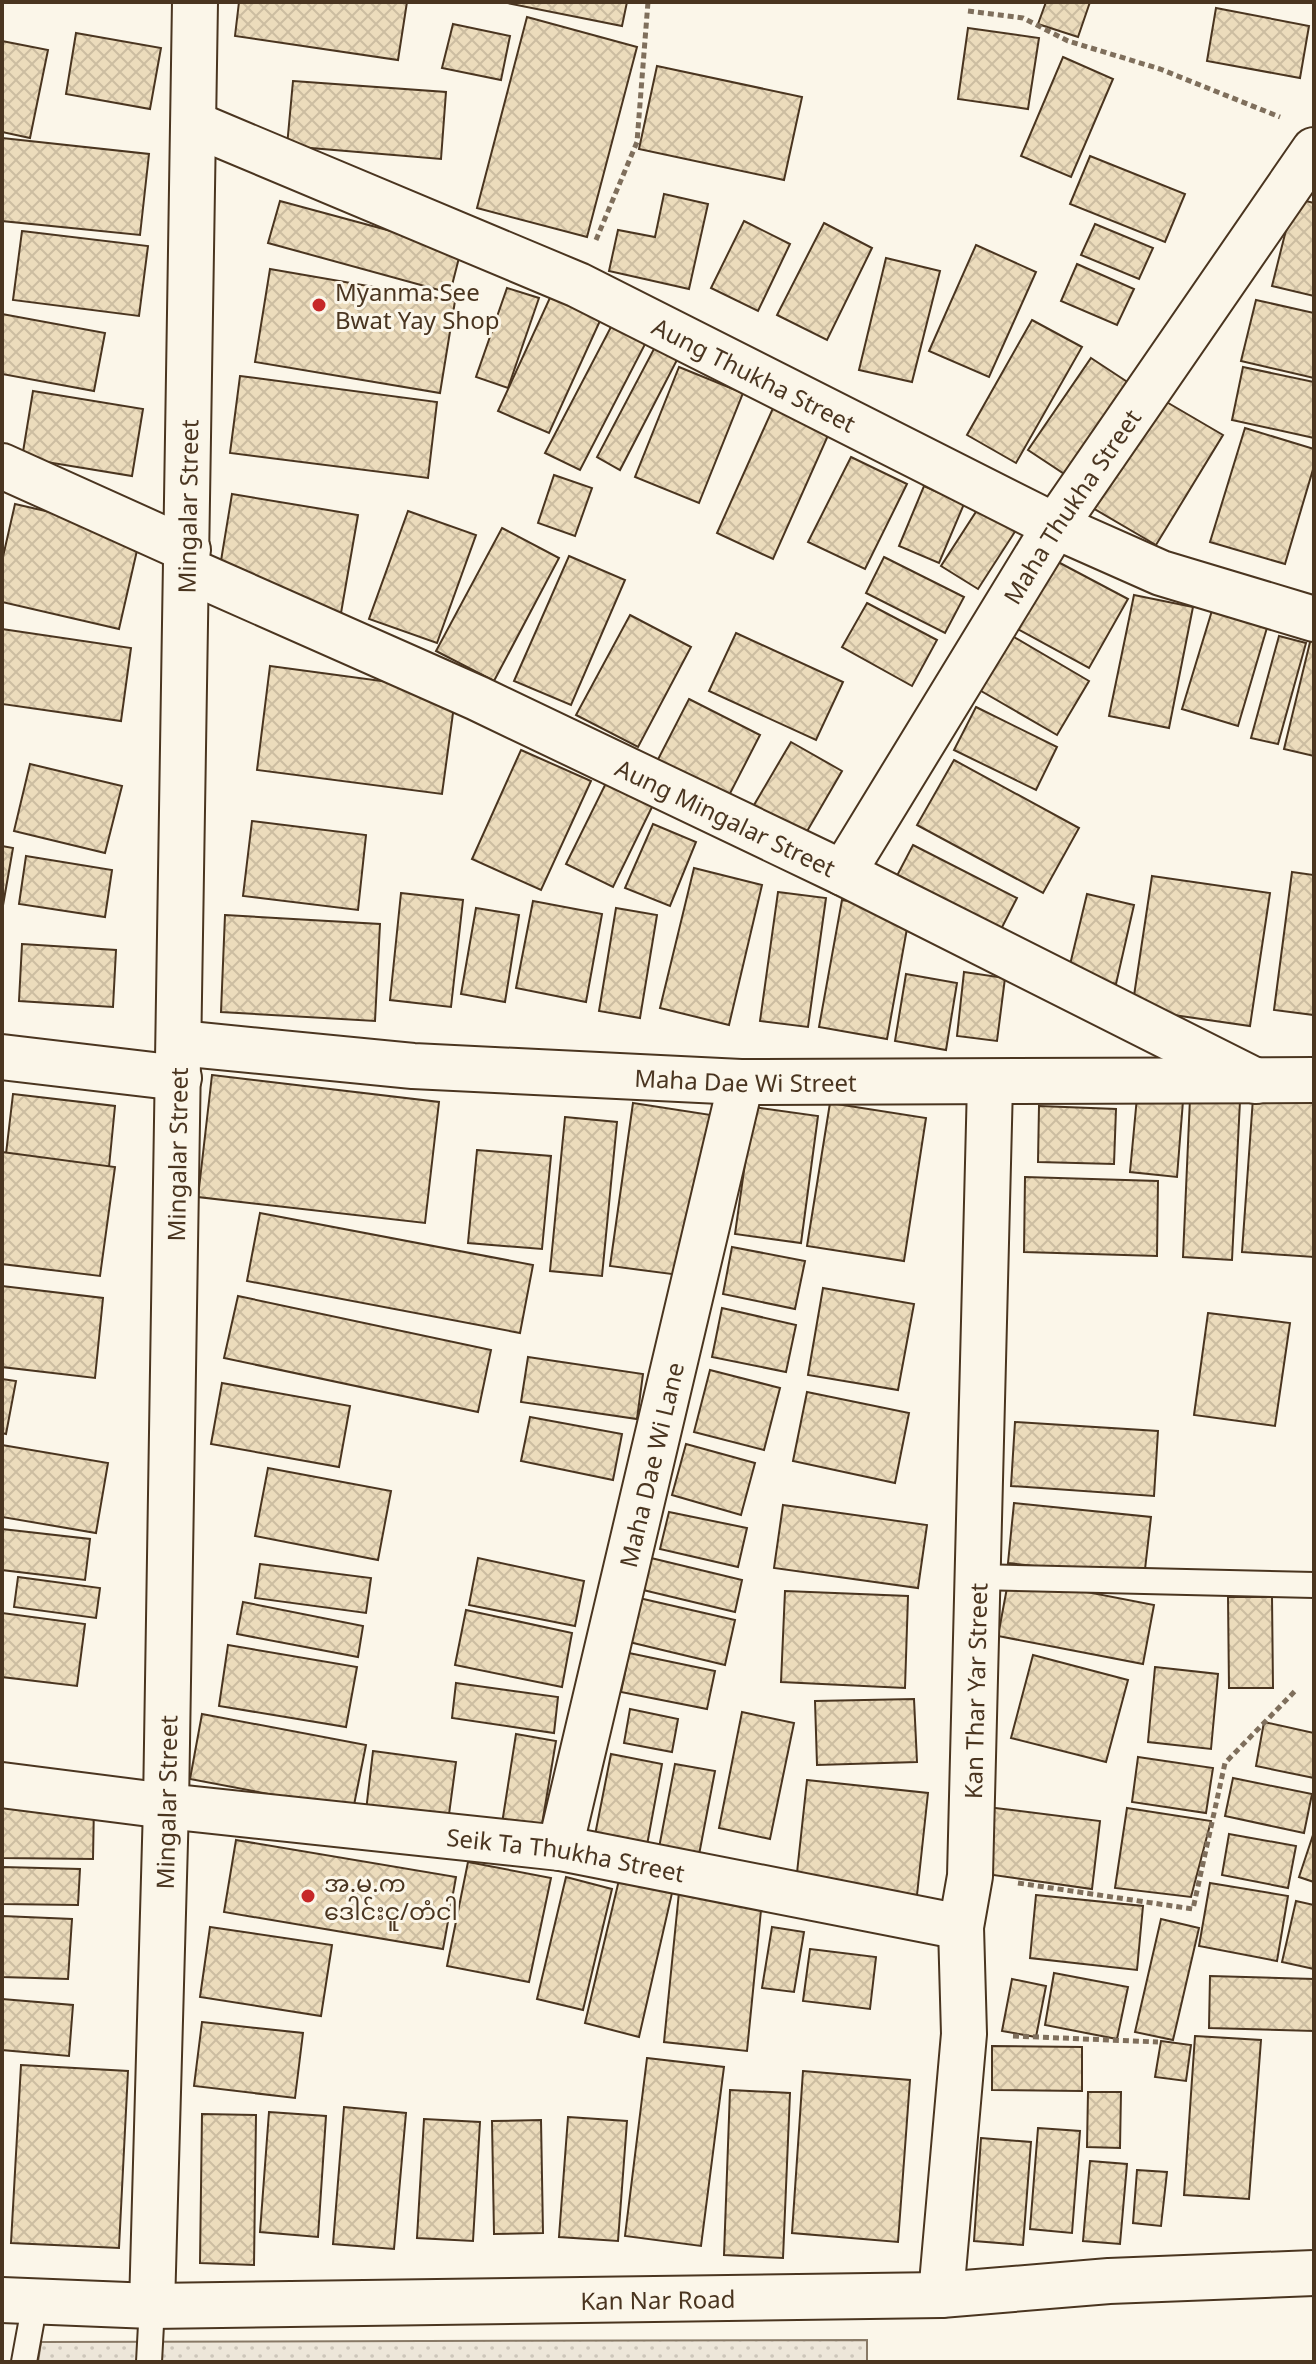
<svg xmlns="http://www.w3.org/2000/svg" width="1316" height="2364" font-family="'Noto Sans','Noto Sans Myanmar',sans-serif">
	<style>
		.park { fill: url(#park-dots); stroke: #887966; stroke-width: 2 }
		.building { fill: url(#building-cross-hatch); stroke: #4a3520; stroke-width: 2 }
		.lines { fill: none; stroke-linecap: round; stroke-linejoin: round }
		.service-casing { stroke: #4a3520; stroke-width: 28 }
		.minor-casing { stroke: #4a3520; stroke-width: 48 }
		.path { stroke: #7f6f5c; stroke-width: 5; stroke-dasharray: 6 4; stroke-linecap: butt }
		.service { stroke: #fbf6e9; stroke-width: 24 }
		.minor { stroke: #fbf6e9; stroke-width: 44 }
		.poi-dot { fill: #c62828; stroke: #fbf6e9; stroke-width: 3 }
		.labels { text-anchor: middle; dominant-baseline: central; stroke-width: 6; stroke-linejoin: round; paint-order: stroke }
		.poi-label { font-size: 24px; fill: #4a3520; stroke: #fbf6e9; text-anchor: start }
		.street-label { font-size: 24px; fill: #4a3520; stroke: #fbf6e9 }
	</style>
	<defs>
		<pattern id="park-dots" width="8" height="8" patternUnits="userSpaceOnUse" patternTransform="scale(2)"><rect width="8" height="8" fill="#ede6d9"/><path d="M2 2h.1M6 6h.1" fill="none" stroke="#cdc6ba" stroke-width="1.8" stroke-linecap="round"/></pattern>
		<pattern id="building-cross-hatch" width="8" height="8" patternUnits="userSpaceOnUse" patternTransform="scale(2)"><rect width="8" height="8" fill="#ecdcbc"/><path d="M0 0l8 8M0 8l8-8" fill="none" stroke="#ccbda1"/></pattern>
	</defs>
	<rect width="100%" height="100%" fill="#fbf6e9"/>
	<path class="park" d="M867,2340V2362H38L41,2342Z"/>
	<g class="building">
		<path d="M239,2H407L398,60L235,36Z"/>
		<path d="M502,2H627L622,26Z"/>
		<path d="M1046,2H1090L1078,37L1038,24Z"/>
		<path d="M1216,8L1309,26L1300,78L1207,61Z"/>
		<path d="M527,17L637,47L587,237L477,208Z"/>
		<path d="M453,24L510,36L501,80L442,68Z"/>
		<path d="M968,28L1039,38L1028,109L958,99Z"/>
		<path d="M76,33L161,48L150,109L66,94Z"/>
		<path d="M2,41L48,50L30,138L2,132Z"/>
		<path d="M1063,57L1113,79L1071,177L1021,156Z"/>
		<path d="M657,66L802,97L784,180L639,149Z"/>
		<path d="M293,81L446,92L441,159L287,146Z"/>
		<path d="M2,138L149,154L140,235L2,221Z"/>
		<path d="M1090,156L1185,194L1165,242L1070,204Z"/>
		<path d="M664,194L708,204L689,289L609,271L618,230L655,237Z"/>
		<path d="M1294,198L1314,203V296L1272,286Z"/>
		<path d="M280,201L461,250L450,293L268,243Z"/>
		<path d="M744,221L790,244L758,311L711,288Z"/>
		<path d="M824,223L872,248L827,340L777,315Z"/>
		<path d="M1095,224L1153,248L1139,279L1081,255Z"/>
		<path d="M22,231L148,246L139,316L13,300Z"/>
		<path d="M976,245L1036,272L989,377L929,351Z"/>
		<path d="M886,258L940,271L912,382L859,370Z"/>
		<path d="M1077,264L1134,289L1117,325L1061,301Z"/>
		<path d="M270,269L455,301L440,393L255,362Z"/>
		<path d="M507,288L539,298L508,388L476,377Z"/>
		<path d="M554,289L604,312L549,433L498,411Z"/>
		<path d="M1256,300L1314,313V378L1241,361Z"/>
		<path d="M623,304L657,321L580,470L545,453Z"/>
		<path d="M2,314L105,333L94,391L2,374Z"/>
		<path d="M1032,320L1082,347L1016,463L967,435Z"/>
		<path d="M655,347L678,358L620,470L597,457Z"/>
		<path d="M1091,358L1132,385L1069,477L1028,450Z"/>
		<path d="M679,367L743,393L699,503L635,477Z"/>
		<path d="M1243,367L1314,382V438L1232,420Z"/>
		<path d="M240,376L437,402L428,478L230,453Z"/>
		<path d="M33,391L143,409L132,476L22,458Z"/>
		<path d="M1158,397L1223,435L1156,545L1091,507Z"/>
		<path d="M774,406L830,431L773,559L717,533Z"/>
		<path d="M1245,428L1314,449V466L1285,564L1210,542Z"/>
		<path d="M851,457L907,484L865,569L808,542Z"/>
		<path d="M554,475L592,488L575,536L538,523Z"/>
		<path d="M924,486L964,504L939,563L899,546Z"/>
		<path d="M232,494L358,515L341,613L216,591Z"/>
		<path d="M15,504L141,533L119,629L2,602V561Z"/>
		<path d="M981,504L1018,527L978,589L941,566Z"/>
		<path d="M408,511L476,535L437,643L369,619Z"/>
		<path d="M502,528L559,558L494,681L436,651Z"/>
		<path d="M1043,554L1128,599L1089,668L1005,622Z"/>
		<path d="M569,556L625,580L571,705L514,681Z"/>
		<path d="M884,557L964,597L945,633L866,593Z"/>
		<path d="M1134,595L1193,607L1169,728L1109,716Z"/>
		<path d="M867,603L937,640L912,686L842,647Z"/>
		<path d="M1214,604L1269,621L1238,726L1182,709Z"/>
		<path d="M630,615L691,647L638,747L576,715Z"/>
		<path d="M2,629L131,648L121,721L2,704Z"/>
		<path d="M1002,630L1089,681L1057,735L969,684Z"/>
		<path d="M736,633L843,682L816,740L709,691Z"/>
		<path d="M1312,634H1314V756L1284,749Z"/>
		<path d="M1279,636L1306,643L1278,744L1251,738Z"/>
		<path d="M270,666L456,691L442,794L257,770Z"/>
		<path d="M689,699L760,735L721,811L650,775Z"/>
		<path d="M976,707L1057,747L1036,790L954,750Z"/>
		<path d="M791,742L842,771L795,852L744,822Z"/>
		<path d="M521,750L591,781L541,890L472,859Z"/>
		<path d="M954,760L1079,828L1043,893L917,825Z"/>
		<path d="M30,764L122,786L105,853L14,831Z"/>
		<path d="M606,783L653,805L613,887L566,864Z"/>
		<path d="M252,821L366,835L358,910L243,896Z"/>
		<path d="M653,824L696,842L670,906L625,888Z"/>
		<path d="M913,845L1017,898L995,941L890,889Z"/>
		<path d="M2,846L13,848L2,911Z"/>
		<path d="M26,856L112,870L105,917L19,904Z"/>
		<path d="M694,868L762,885L729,1025L660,1008Z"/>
		<path d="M1292,872L1314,875V1015L1274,1010Z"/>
		<path d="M1152,876L1270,893L1250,1026L1132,1009Z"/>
		<path d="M778,892L826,898L808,1027L760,1021Z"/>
		<path d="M401,893L463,900L451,1007L390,1000Z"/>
		<path d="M1087,894L1134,905L1116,984L1068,973Z"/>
		<path d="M842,900L910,912L887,1039L819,1027Z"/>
		<path d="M533,901L602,914L586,1002L516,988Z"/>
		<path d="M476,908L519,915L505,1002L461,994Z"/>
		<path d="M616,908L657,915L640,1018L599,1011Z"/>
		<path d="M225,915L380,924L375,1021L221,1012Z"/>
		<path d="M22,944L116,950L113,1007L19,1001Z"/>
		<path d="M964,972L1005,978L997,1041L957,1036Z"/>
		<path d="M906,974L957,983L946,1050L895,1041Z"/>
		<path d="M212,1075L439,1102L425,1223L198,1197Z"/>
		<path d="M13,1094L115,1106L109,1167L6,1154Z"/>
		<path d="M1137,1097L1183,1101L1177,1177L1130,1172Z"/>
		<path d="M1190,1098L1240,1101L1232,1260L1183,1257Z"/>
		<path d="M1253,1098L1314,1103V1257L1242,1252Z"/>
		<path d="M633,1103L711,1115L687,1276L610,1266Z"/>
		<path d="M830,1103L926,1118L904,1261L807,1246Z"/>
		<path d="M1039,1106L1116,1109L1114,1164L1038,1162Z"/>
		<path d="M753,1107L818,1116L801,1243L735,1234Z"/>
		<path d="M565,1117L617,1122L602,1276L550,1271Z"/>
		<path d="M477,1150L551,1156L542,1249L468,1243Z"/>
		<path d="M2,1152L115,1167L100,1276L2,1264Z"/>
		<path d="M1025,1177L1158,1181L1157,1256L1024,1252Z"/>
		<path d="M260,1213L533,1265L520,1333L247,1281Z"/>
		<path d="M732,1247L805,1261L795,1309L723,1294Z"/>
		<path d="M2,1286L103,1298L95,1378L2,1367Z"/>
		<path d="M823,1288L914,1304L898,1390L808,1375Z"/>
		<path d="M238,1296L491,1350L478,1412L224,1358Z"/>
		<path d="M722,1308L796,1325L786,1372L712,1357Z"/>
		<path d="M1208,1313L1290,1323L1275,1426L1194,1415Z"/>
		<path d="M528,1357L643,1374L637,1419L521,1402Z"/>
		<path d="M710,1370L780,1388L764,1450L694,1432Z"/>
		<path d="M2,1379L16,1381L6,1434L2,1433Z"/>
		<path d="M222,1383L350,1406L339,1467L211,1444Z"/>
		<path d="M807,1392L909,1413L895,1483L793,1461Z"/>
		<path d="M530,1417L622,1434L613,1480L521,1461Z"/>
		<path d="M1015,1422L1158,1431L1154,1496L1011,1486Z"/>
		<path d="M686,1444L755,1463L741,1515L672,1495Z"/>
		<path d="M2,1445L108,1463L96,1533L2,1517Z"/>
		<path d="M268,1468L391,1491L378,1560L255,1536Z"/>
		<path d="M1014,1503L1151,1517L1144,1578L1008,1563Z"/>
		<path d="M783,1505L927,1525L918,1588L774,1568Z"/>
		<path d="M669,1512L747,1528L738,1567L660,1549Z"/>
		<path d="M2,1529L90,1539L85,1580L2,1570Z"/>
		<path d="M478,1558L584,1581L575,1626L469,1605Z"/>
		<path d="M651,1558L742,1580L735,1612L643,1590Z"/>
		<path d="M260,1564L371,1578L366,1613L255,1598Z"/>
		<path d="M18,1577L100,1588L96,1618L14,1607Z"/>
		<path d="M1009,1577L1154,1605L1143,1664L998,1636Z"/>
		<path d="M785,1591L908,1596L905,1688L781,1682Z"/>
		<path d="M1228,1597H1272L1273,1688H1229Z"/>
		<path d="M639,1598L735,1620L725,1665L629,1642Z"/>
		<path d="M243,1602L363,1626L358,1657L237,1634Z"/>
		<path d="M466,1610L572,1633L562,1687L455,1665Z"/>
		<path d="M2,1613L85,1624L77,1686L2,1677Z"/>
		<path d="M228,1645L357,1667L346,1727L219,1706Z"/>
		<path d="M629,1653L715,1671L707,1709L621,1692Z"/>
		<path d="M1033,1655L1128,1680L1106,1762L1011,1738Z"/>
		<path d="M1155,1667L1218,1674L1211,1749L1148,1742Z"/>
		<path d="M456,1683L558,1697L554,1733L452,1718Z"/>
		<path d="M914,1699L917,1762L817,1765L815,1701Z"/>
		<path d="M630,1709L678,1719L672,1752L624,1743Z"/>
		<path d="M742,1712L794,1723L770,1839L719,1828Z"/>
		<path d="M202,1714L366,1745L353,1810L190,1779Z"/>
		<path d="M1264,1722L1314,1733V1778L1256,1766Z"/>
		<path d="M516,1734L556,1741L540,1836L501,1830Z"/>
		<path d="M373,1751L456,1762L448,1822L366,1811Z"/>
		<path d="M611,1754L662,1764L647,1845L595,1835Z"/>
		<path d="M1138,1757L1213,1768L1206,1813L1132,1802Z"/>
		<path d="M675,1764L715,1771L698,1860L658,1853Z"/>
		<path d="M1233,1778L1312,1794L1304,1833L1225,1816Z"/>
		<path d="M807,1780L928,1793L917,1895L796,1882Z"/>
		<path d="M2,1803L94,1804L93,1859L2,1858Z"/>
		<path d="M987,1807L1100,1821L1092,1889L979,1873Z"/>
		<path d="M1127,1808L1211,1821L1191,1897L1115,1888Z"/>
		<path d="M1314,1832V1882L1299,1877Z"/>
		<path d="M1229,1834L1296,1846L1288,1888L1222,1875Z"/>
		<path d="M236,1840L456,1877L443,1949L224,1912Z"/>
		<path d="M468,1862L551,1878L529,1982L447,1966Z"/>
		<path d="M2,1867L80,1869L78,1905L2,1904Z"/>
		<path d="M566,1877L612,1889L583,2010L537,1999Z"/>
		<path d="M619,1880L672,1893L639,2037L585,2023Z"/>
		<path d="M680,1882L763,1890L747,2051L664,2042Z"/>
		<path d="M1210,1883L1288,1896L1277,1961L1199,1946Z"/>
		<path d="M1036,1895L1143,1906L1137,1970L1030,1958Z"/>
		<path d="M1296,1901L1314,1905V1969L1282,1962Z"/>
		<path d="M2,1916L72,1919L68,1979L2,1977Z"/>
		<path d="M1161,1919L1199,1928L1173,2040L1135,2032Z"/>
		<path d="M210,1927L332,1945L321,2016L200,1997Z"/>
		<path d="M772,1927L804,1932L794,1992L762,1988Z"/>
		<path d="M810,1949L876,1957L870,2009L803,2001Z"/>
		<path d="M1054,1973L1128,1987L1117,2039L1045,2025Z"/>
		<path d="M1210,1976L1314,1979V2031L1209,2028Z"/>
		<path d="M1012,1979L1046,1986L1036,2037L1002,2031Z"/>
		<path d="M2,1999L73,2005L69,2056L2,2050Z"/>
		<path d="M202,2022L303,2033L295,2098L194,2086Z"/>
		<path d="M1195,2036L1261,2040L1249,2199L1184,2195Z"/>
		<path d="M1161,2041L1191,2045L1186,2081L1155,2077Z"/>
		<path d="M992,2046L1082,2047V2091L992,2090Z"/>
		<path d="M647,2058L724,2067L701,2246L625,2236Z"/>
		<path d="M21,2065L128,2071L119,2248L11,2243Z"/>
		<path d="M803,2071L910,2080L898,2242L792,2233Z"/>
		<path d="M730,2090L790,2093L783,2258L724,2255Z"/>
		<path d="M1088,2092H1121L1120,2148L1087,2147Z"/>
		<path d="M344,2107L406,2113L394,2249L333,2244Z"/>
		<path d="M269,2112L326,2116L318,2237L260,2232Z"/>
		<path d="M202,2114L256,2115L254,2265L200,2263Z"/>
		<path d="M568,2117L627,2121L618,2241L559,2237Z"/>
		<path d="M424,2119L480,2122L473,2241L417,2238Z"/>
		<path d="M541,2120L543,2233L494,2234L492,2121Z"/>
		<path d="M1038,2128L1080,2131L1072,2233L1030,2229Z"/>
		<path d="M981,2138L1031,2142L1023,2245L974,2241Z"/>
		<path d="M1090,2161L1127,2164L1120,2244L1083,2241Z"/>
		<path d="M1137,2170L1167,2172L1161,2226L1133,2223Z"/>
	</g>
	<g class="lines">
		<defs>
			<g id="service">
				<path d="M977,1577L1314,1585"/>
				<path d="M24,2362L35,2302"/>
				<path d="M149,2362L152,2306"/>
			</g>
			<g id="minor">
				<path id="s1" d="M194,124L578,285L1055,526L1161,573L1314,619"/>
				<path d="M2,466L188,550"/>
				<path id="s2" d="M188,570L477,698L843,873L1256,1081"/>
				<path id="s3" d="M843,873L1055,526L1314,150"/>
				<path id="s4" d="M179,1043L413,1066L741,1082L1314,1080"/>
				<path d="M2,1057L179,1078"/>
				<path id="s5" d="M2,1785L166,1806L560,1848L961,1927"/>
				<path id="s6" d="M560,1848L741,1082"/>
				<path id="s7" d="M941,2295L964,2034L961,1927L970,1876L990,1084"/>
				<path id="s8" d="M2,2300L152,2306L941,2295L1109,2281L1314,2273"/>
				<path id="s9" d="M152,2306L166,1806L195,2"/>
			</g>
		</defs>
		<use href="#service" class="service-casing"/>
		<use href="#minor" class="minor-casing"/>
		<g class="path">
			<path d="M968,11L1023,18L1068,41L1160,69L1280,117"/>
			<path d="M596,240L637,142L648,2"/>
			<path d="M1018,1883L1193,1909L1225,1763L1296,1690"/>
			<path d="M1013,2036L1158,2042"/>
		</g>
		<use href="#service" class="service"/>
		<use href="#minor" class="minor"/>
	</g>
	<g class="poi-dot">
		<circle cx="319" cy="305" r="8"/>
		<circle cx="308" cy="1896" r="8"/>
	</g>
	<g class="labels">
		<g class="poi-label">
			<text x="335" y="291">Myanma See<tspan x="335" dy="28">Bwat Yay Shop</tspan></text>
			<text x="324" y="1882">အ.မ.က<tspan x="324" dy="28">ဒေါင်းငူ/တံငါ</tspan></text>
		</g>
		<g class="street-label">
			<text stroke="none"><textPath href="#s1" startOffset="614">Aung Thukha Street</textPath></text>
			<text stroke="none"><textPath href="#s9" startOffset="1800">Mingalar Street</textPath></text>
			<text stroke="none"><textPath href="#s3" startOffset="432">Maha Thukha Street</textPath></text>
			<text stroke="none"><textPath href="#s2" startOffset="592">Aung Mingalar Street</textPath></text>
			<text stroke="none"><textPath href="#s4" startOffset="568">Maha Dae Wi Street</textPath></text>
			<text stroke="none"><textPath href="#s9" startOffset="1152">Mingalar Street</textPath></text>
			<text stroke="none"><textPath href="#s6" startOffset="394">Maha Dae Wi Lane</textPath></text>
			<text stroke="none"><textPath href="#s7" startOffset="606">Kan Thar Yar Street</textPath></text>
			<text stroke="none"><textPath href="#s9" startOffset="504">Mingalar Street</textPath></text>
			<text stroke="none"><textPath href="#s5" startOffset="568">Seik Ta Thukha Street</textPath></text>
			<text stroke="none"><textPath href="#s8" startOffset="656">Kan Nar Road</textPath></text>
		</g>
	</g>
	<rect width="1316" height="2364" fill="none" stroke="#4a3520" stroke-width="8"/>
</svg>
